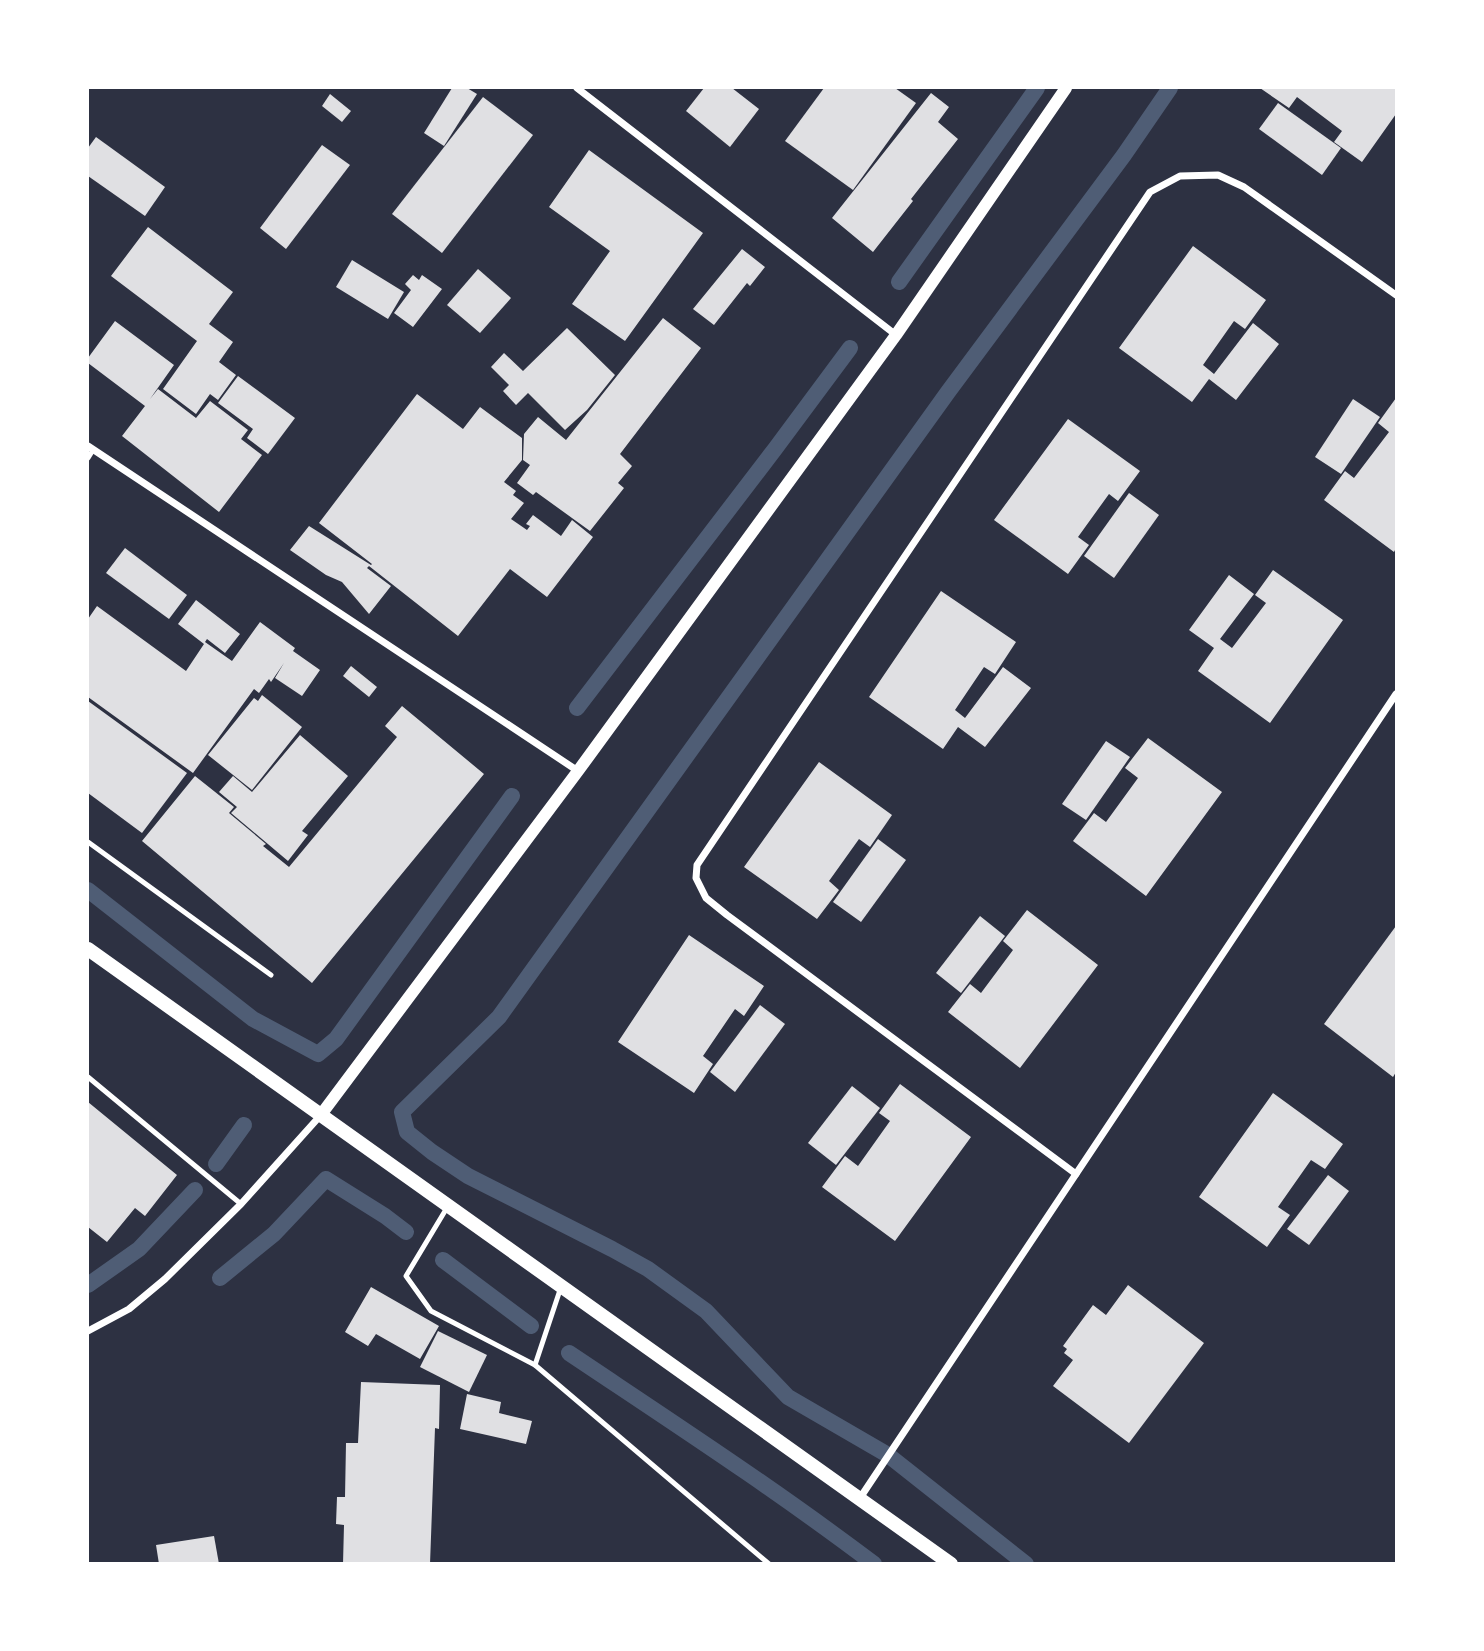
<svg xmlns="http://www.w3.org/2000/svg" width="1484" height="1651" font-family="'Fira Sans',sans-serif">
	<style>
		.lines { fill: none; stroke-linecap: round; stroke-linejoin: round }
		.stream { stroke: #4f5d75; stroke-width: 16 }
		.building { fill: #e0e0e3 }
		.service { stroke: #fff; stroke-width: 5 }
		.minor { stroke: #fff; stroke-width: 7 }
		.tertiary { stroke: #fff; stroke-width: 12 }
		.secondary { stroke: #fff; stroke-width: 14 }
	</style>
	<rect width="100%" height="100%" fill="#2d3142"/>
	<g class="lines">
		<g class="stream">
			<path d="M899,282L1037,88"/>
			<path d="M577,708L775,449L850,348"/>
			<path d="M88,890L253,1019L318,1054L336,1039L512,796"/>
			<path d="M216,1164L244,1125"/>
			<path d="M443,1260L531,1326"/>
			<path d="M220,1278L274,1234L326,1179L385,1216L406,1232"/>
			<path d="M88,1285L139,1249L195,1190"/>
			<path d="M569,1353C672,1422 775,1489 874,1564"/>
			<path d="M1026,1564L888,1455L788,1397L706,1311L648,1269L612,1249L468,1176L432,1152L407,1132L402,1112L499,1017L948,392L1124,155L1170,88"/>
		</g>
	</g>
	<g class="building">
		<path d="M452,88H467L477,94L444,146L424,133Z"/>
		<path d="M704,88H732L759,109L730,147L686,111Z"/>
		<path d="M824,88H895L916,103L853,190L785,141Z"/>
		<path d="M1260,88H1396V114L1362,162L1334,142L1342,131L1297,97L1289,108Z"/>
		<path d="M931,93L949,107L938,122L958,139L911,199L913,201L873,252L832,218Z"/>
		<path d="M330,94L351,111L342,122L322,106Z"/>
		<path d="M483,97L533,135L442,253L392,214Z"/>
		<path d="M1278,103L1341,148L1322,175L1259,129Z"/>
		<path d="M96,137L165,187L145,216L88,176V148Z"/>
		<path d="M322,145L350,165L286,249L260,228Z"/>
		<path d="M589,150L703,233L625,341L572,304L610,251L549,207Z"/>
		<path d="M148,227L233,292L209,324L233,342L219,362L236,375L218,400L210,394L196,414L163,389L197,341L111,276Z"/>
		<path d="M1193,246L1266,300L1245,329L1234,321L1203,365L1214,374L1253,323L1279,344L1236,400L1209,379L1192,402L1119,348Z"/>
		<path d="M742,249L765,267L750,286L747,283L714,325L693,309Z"/>
		<path d="M352,260L404,292L388,319L336,287Z"/>
		<path d="M478,269L511,298L480,333L447,305Z"/>
		<path d="M413,275L419,280L422,275L442,289L413,327L394,313L411,290L405,284Z"/>
		<path d="M663,318L701,348L620,454L632,466L618,483L624,488L590,531L536,492L533,495L517,483L530,465L523,460L524,434L538,417L566,440Z"/>
		<path d="M115,321L174,365L150,399L158,389L196,418L210,401L248,430L241,439L262,455L219,512L122,436L145,406L88,363V358Z"/>
		<path d="M567,328L615,375L587,410L565,430L528,393L516,405L503,391L509,385L491,367L504,353L523,371Z"/>
		<path d="M238,376L295,418L268,454L247,438L253,429L218,403Z"/>
		<path d="M417,394L463,429L480,407L522,438V460L504,482L516,491L513,495L524,503L511,519L527,530L530,526L526,524L533,515L561,536L572,520L593,537L547,597L510,569L458,636L369,566L367,568L391,586L369,614L342,582L326,575L290,550L309,526L371,565L372,564L319,523Z"/>
		<path d="M1396,398V548L1394,552L1324,500L1345,471L1354,478L1389,432L1378,423Z"/>
		<path d="M1353,399L1380,417L1341,474L1315,457Z"/>
		<path d="M1068,419L1140,471L1118,501L1109,494L1078,537L1089,545L1068,574L994,520Z"/>
		<path d="M1129,493L1159,515L1114,578L1084,556Z"/>
		<path d="M125,548L187,595L169,619L106,573Z"/>
		<path d="M1273,570L1343,620L1270,723L1198,671L1214,648L1189,630L1229,575L1254,594L1220,639L1232,648L1266,603L1255,595Z"/>
		<path d="M941,591L1016,642L995,674L984,667L955,710L965,718L1003,667L1031,688L985,747L958,727L943,749L869,697Z"/>
		<path d="M196,600L240,634L225,653L207,639L205,642L232,661L260,622L295,648L293,651L320,670L302,696L275,678L284,663L271,682L269,679L259,693L254,689L193,773L88,697V619L97,606L186,671L204,644L178,624Z"/>
		<path d="M351,666L377,687L369,697L343,676Z"/>
		<path d="M262,695L302,727L252,790L208,755L254,698L258,701Z"/>
		<path d="M88,701L187,773L142,833L88,793Z"/>
		<path d="M402,706L484,774L312,983L142,841L195,776L234,807L229,813L266,844L263,846L289,867L397,737L385,726Z"/>
		<path d="M300,735L348,776L302,831L308,835L288,861L231,813L237,807L219,792L233,776L252,792Z"/>
		<path d="M1148,738L1222,792L1146,896L1073,841L1094,813L1106,822L1138,778L1125,768Z"/>
		<path d="M1106,741L1130,757L1086,820L1062,804Z"/>
		<path d="M819,762L892,815L870,847L859,839L829,881L839,890L817,919L744,867Z"/>
		<path d="M878,839L906,860L861,922L833,902Z"/>
		<path d="M1027,910L1098,965L1020,1068L948,1012L970,984L981,993L1013,950L1003,941Z"/>
		<path d="M980,916L1005,936L961,993L936,973Z"/>
		<path d="M1396,926V1072L1393,1077L1324,1024Z"/>
		<path d="M689,935L764,986L744,1016L735,1009L703,1056L713,1064L694,1093L618,1042Z"/>
		<path d="M760,1005L785,1024L735,1092L710,1072Z"/>
		<path d="M900,1084L971,1137L895,1241L822,1187L845,1156L858,1166L890,1121L879,1113Z"/>
		<path d="M852,1086L880,1108L836,1165L808,1143Z"/>
		<path d="M1273,1093L1343,1144L1325,1169L1311,1160L1278,1207L1290,1215L1267,1247L1199,1197Z"/>
		<path d="M88,1102L177,1175L145,1216L135,1208L107,1242L88,1227Z"/>
		<path d="M1328,1175L1349,1191L1309,1245L1287,1229Z"/>
		<path d="M1128,1285L1204,1343L1129,1443L1053,1386L1073,1360L1064,1353L1067,1349L1063,1346L1093,1305L1106,1315Z"/>
		<path d="M371,1287L439,1326L420,1359L376,1334L368,1346L345,1332Z"/>
		<path d="M438,1331L487,1355L469,1392L420,1367Z"/>
		<path d="M361,1382L440,1385L439,1429L435,1428L430,1564H343L344,1525L336,1524L337,1497H345L346,1443H358Z"/>
		<path d="M467,1394L501,1402L499,1413L532,1421L526,1444L460,1429Z"/>
		<path d="M214,1536L219,1564H159L156,1545Z"/>
	</g>
	<g class="lines">
		<g class="service">
			<path d="M88,458L93,450"/>
			<path d="M88,842L271,975"/>
			<path d="M88,1077L241,1204"/>
			<path d="M448,1206L406,1276L431,1311L535,1365"/>
			<path d="M560,1290L535,1365L769,1564"/>
		</g>
		<g class="minor">
			<path d="M577,88L896,335"/>
			<path d="M88,446L578,771"/>
			<path d="M1076,1174L727,915L706,898L696,878L697,865L1150,192L1180,176L1218,175L1244,187L1396,295"/>
			<path d="M88,1331L129,1309L165,1279L241,1204L320,1116"/>
			<path d="M860,1498L1396,694"/>
		</g>
		<path class="tertiary" d="M320,1116L578,771L896,335L1066,88"/>
		<path class="secondary" d="M88,949L951,1564"/>
	</g>
	<rect width="1484" height="1651" fill="none" stroke="#ffffff" stroke-width="178"/>
</svg>
